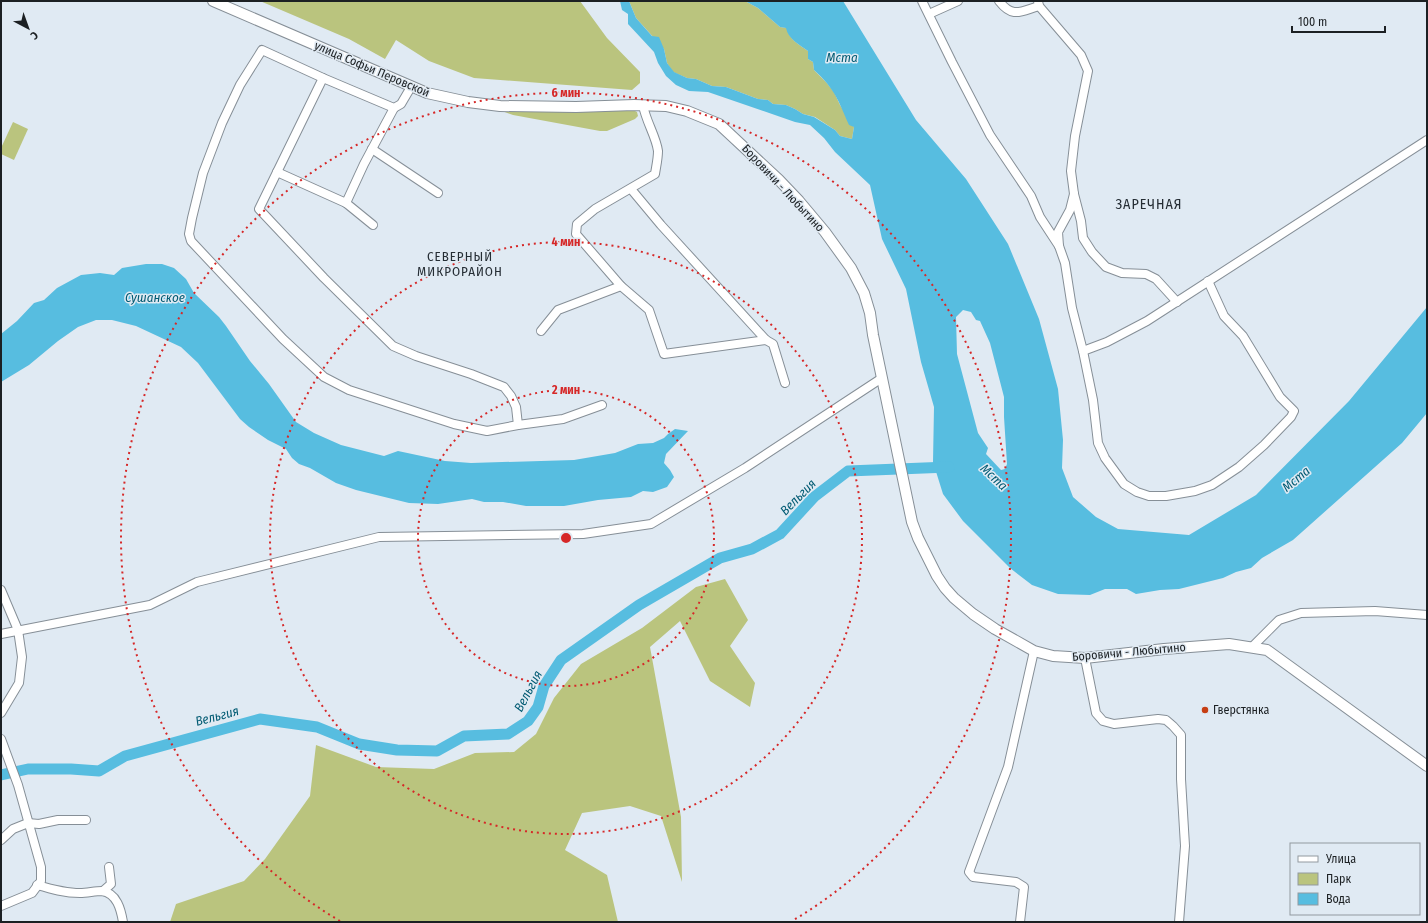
<svg xmlns="http://www.w3.org/2000/svg" width="1428" height="923" font-family="'Fira Sans Condensed',sans-serif">
	<style>
		.green { fill: #bac47e }
		.water { fill: #57bde0; fill-rule: evenodd }
		.lines { fill: none; stroke-linecap: round; stroke-linejoin: round }
		.river { stroke: #57bde0; stroke-width: 11 }
		.minor-casing { stroke: #868f97; stroke-width: 10 }
		.major-casing { stroke: #868f97; stroke-width: 12 }
		.minor { stroke: #fff; stroke-width: 8 }
		.major { stroke: #fff; stroke-width: 10 }
		.ring { fill: none; stroke: #d62828; stroke-width: 2; stroke-dasharray: 2 4 }
		.poi-dot { fill: #c63e13; stroke: #e0eaf3; stroke-width: 1.5 }
		.labels { text-anchor: middle; dominant-baseline: central; stroke-width: 3; stroke-linejoin: round; paint-order: stroke }
		.street-label { font-size: 12px; fill: #1c2023; stroke: #e0eaf3 }
		.poi-label { font-size: 12px; fill: #1c2023; stroke: #e0eaf3; text-anchor: start }
		.water-label { font-size: 13px; font-style: italic; fill: #005a72; stroke: #e0eaf3 }
		.neighbourhood-label { font-size: 13px; letter-spacing: 1px; fill: #252d34; stroke: #e0eaf3 }
		.quarter-label { font-size: 14px; letter-spacing: 1px; fill: #252d34; stroke: #e0eaf3 }
		.centre { fill: #d62828; stroke: #e0eaf3; stroke-width: 2 }
		.ring-label { font-size: 12px; text-anchor: middle; font-weight: bold; fill: #d62828; stroke: #e0eaf3; stroke-width: 3; stroke-linejoin: round; paint-order: stroke }
	</style>
	<rect width="100%" height="100%" fill="#e0eaf3"/>
	<g class="green">
		<path d="M260,1H580L607,38L640,72V83L632,90L474,78L429,61L396,40L385,59L349,39Z"/>
		<path d="M629,1H745L758,8L780,27L787,28C788,39 800,45 808,51V59L813,62L814,70L826,82L834,92L840,105L854,127L852,139L840,136L835,130L815,117L803,114L795,109L786,105L773,104L768,100L758,99L726,87L712,86L696,79L687,78L673,72L667,63L664,49L636,18Z"/>
		<path d="M499,108L635,111L637,112L638,116L635,119L607,131H600L513,115L502,111Z"/>
		<path d="M13,122L28,129L14,160L1,154V148Z"/>
		<path d="M725,579L748,620L730,646L755,683L750,707L710,681L680,621L650,647L681,817L682,882L661,816L630,806L582,813L565,850L607,875L618,922H170L176,904L244,881L265,859L310,796L316,745L376,767L434,769L475,753L514,752L536,734L554,698L581,664L642,628L696,587Z"/>
	</g>
	<g class="water">
		<path d="M620,1H629L636,18L652,36L659,37L664,49L667,63L674,72L687,78L696,79L712,86L726,87L758,99L768,100L773,104L786,105L795,109L803,114L814,117L835,130L840,136L852,139L854,127L849,125C838,100 835,89 814,70L813,62L808,59V51C800,45 788,39 786,28L780,27L758,8L745,1H843L916,120L966,179L1008,244L1039,319L1058,389L1063,440L1062,468L1073,497L1096,517L1118,529L1189,535L1256,495L1349,401L1427,307V413L1402,443L1293,540L1262,558L1251,568L1236,572L1223,578L1179,589L1160,590L1136,594L1127,589H1105L1090,595L1058,594L1032,585L1010,568L963,521L943,494L933,462L934,407L921,362L906,289L882,239L870,185L835,152L824,138L810,125L795,122L708,92L689,91L676,85L666,76L658,63L654,52L628,24V14L622,10ZM963,310L971,312L976,320L980,321L990,343L1004,397V417L1007,464L1005,469L1001,470L986,454L988,448L978,433L957,354L956,317Z"/>
		<path d="M146,264H162L174,268L186,279L194,293L219,317L226,326L250,361L269,384L296,422L314,433L341,445L384,456L398,451L445,461L471,463L574,460L615,453L638,444L653,443L664,438L668,434L675,429L688,431L666,454L664,463L670,470L674,477L667,487L653,492L643,491L631,497L598,500L564,506H526L503,502H484L472,499L438,504L409,503L356,490L336,483L310,468L299,464L292,458L286,449L268,440L249,427L240,419L198,363L181,347L136,326L112,320H96L78,327L58,341L29,365L1,382V334L17,321L34,303L44,300L57,288L81,275L100,273L114,275L122,268Z"/>
	</g>
	<g class="lines">
		<path class="river" d="M1,775L28,769H71L99,771L125,756L260,719L317,727L359,744L397,750L437,751L464,736L508,734L528,721L538,707L544,686L561,660L639,605L720,558L752,549L780,534L814,497L848,471L949,467"/>
		<defs>
			<g id="minor">
				<path d="M922,1L952,62L990,135L1031,196L1040,217L1059,246"/>
				<path d="M999,1C1013,19 1021,11 1039,6"/>
				<path d="M1038,1L1039,6L1081,55L1088,71L1075,136L1071,171L1074,194L1081,221L1083,238L1092,252L1106,267L1122,273L1146,274L1156,279L1177,302"/>
				<path d="M929,14L958,1"/>
				<path d="M323,78L259,209L324,278L393,346L416,356L471,374L504,387L511,396L516,407L518,425"/>
				<path d="M411,87L401,104L394,108L323,78L262,50L240,85L222,123L203,173L192,218L189,234L191,241L283,339L324,377L349,390L454,424L487,431L518,425L563,419L602,405"/>
				<path d="M372,149L438,193"/>
				<path d="M277,172L346,203L373,225"/>
				<path d="M631,189L661,225L766,340L773,344L785,383"/>
				<path d="M1074,194L1070,210L1058,232L1059,246L1065,263L1072,308L1083,351L1093,400L1098,443L1105,458L1124,484L1137,492L1149,496H1166L1195,491L1212,485L1239,467L1264,445L1291,417L1294,411L1280,397L1243,336L1224,316L1208,281"/>
				<path d="M346,203L364,164L394,108"/>
				<path d="M621,286L576,234L577,224L595,209L655,174C656,167 658,159 658,151C656,136 646,122 643,105"/>
				<path d="M541,331L558,310L621,286L649,310L664,354L766,340"/>
				<path d="M1083,351L1107,342L1147,321L1427,140"/>
				<path d="M1,590L18,630L22,657L19,683L1,713"/>
				<path d="M1,634L150,605L197,582L379,537L583,534L651,524L745,468L882,378"/>
				<path d="M1252,647L1279,620L1301,613L1375,611L1427,615"/>
				<path d="M1085,658L1096,713L1103,721L1114,724L1158,719L1166,720L1173,726L1181,735V779L1185,846L1179,922"/>
				<path d="M1,739L18,785L41,867V881L32,893L1,906"/>
				<path d="M1,840L13,829L28,823L39,824L58,820H86"/>
				<path d="M37,885C51,889 65,893 80,893C87,893 95,891 102,891C117,893 121,910 123,922"/>
				<path d="M103,891L111,884L109,867"/>
				<path d="M1020,922L1024,887L1016,882L973,877L969,872L1008,767L1034,651"/>
			</g>
			<path id="major" d="M213,1L427,93L468,102L500,106L576,107L634,105L666,106L687,111L719,124L779,180L799,201L825,232L851,268L864,293L870,313L873,335L912,522L918,538L937,576L945,588L954,598L973,614L995,629L1034,651L1053,656L1085,658L1164,649L1229,644L1267,650L1427,766"/>
		</defs>
		<use href="#minor" class="minor-casing"/>
		<use href="#major" class="major-casing"/>
		<use href="#minor" class="minor"/>
		<use href="#major" class="major"/>
	</g>
	<g class="ring">
		<circle cx="566" cy="538" r="148"/>
		<circle cx="566" cy="538" r="296"/>
		<path d="M340 921A445 445 0 1 1 792 921"/>
	</g>
	<circle class="poi-dot" cx="1205" cy="710" r="4"/>
	<g class="labels">
		<g class="street-label">
			<text transform="translate(372 69) rotate(23)">улица Софьи Перовской</text>
			<text transform="translate(783 188) rotate(47)">Боровичи - Любытино</text>
			<text transform="translate(1129 652) rotate(-5)">Боровичи - Любытино</text>
		</g>
		<g class="poi-label">
			<text x="1213" y="710">Гверстянка</text>
		</g>
		<g class="water-label">
			<text x="842" y="57">Мста</text>
			<text x="155" y="297">Сушанское</text>
			<text transform="translate(994 477) rotate(43)">Мста</text>
			<text transform="translate(1296 479) rotate(-40)">Мста</text>
			<text transform="translate(798 497) rotate(-45)">Вельгия</text>
			<text transform="translate(528 691) rotate(-62)">Вельгия</text>
			<text transform="translate(217 716) rotate(-15)">Вельгия</text>
		</g>
		<g class="neighbourhood-label">
			<text x="460" y="256">СЕВЕРНЫЙ<tspan x="460" dy="15">МИКРОРАЙОН</tspan></text>
		</g>
		<g class="quarter-label">
			<text x="1149" y="204">ЗАРЕЧНАЯ</text>
		</g>
	</g>
	<circle cx="566" cy="538" r="6" class="centre"/>
	<g class="ring-label">
		<text x="566" y="97">6 мин</text>
		<text x="566" y="246">4 мин</text>
		<text x="566" y="394">2 мин</text>
	</g>
	<rect width="1428" height="923" fill="none" stroke="#1c2023" stroke-width="4"/>
	<rect x="1290" y="843" width="130" height="72" fill="#e0eaf3" stroke="#9299a0"/>
	<rect x="1298" y="856" width="20" height="6" fill="#ffffff" stroke="#9299a0"/>
	<text x="1326" y="863" font-size="12" fill="#1c2023">Улица</text>
	<rect x="1298" y="873" width="20" height="12" fill="#bac47e" stroke="#9299a0"/>
	<text x="1326" y="883" font-size="12" fill="#1c2023">Парк</text>
	<rect x="1298" y="893" width="20" height="12" fill="#57bde0" stroke="#9299a0"/>
	<text x="1326" y="903" font-size="12" fill="#1c2023">Вода</text>
	<g transform="translate(28 28) rotate(139)" stroke="#e0eaf3" stroke-width="3" paint-order="stroke">
	<path d="M0-3L7 15L0 10L-7 15Z" fill="#1c2023"/>
	<text y="-6" font-size="11" font-weight="bold" text-anchor="middle" fill="#1c2023">С</text>
	</g>
	<path d="M1292 26v6h93v-6" fill="none" stroke="#1c2023" stroke-width="2"/>
	<text x="1298" y="26" font-size="12" fill="#1c2023" stroke="#e0eaf3" stroke-width="3" paint-order="stroke">100 m</text>
</svg>
